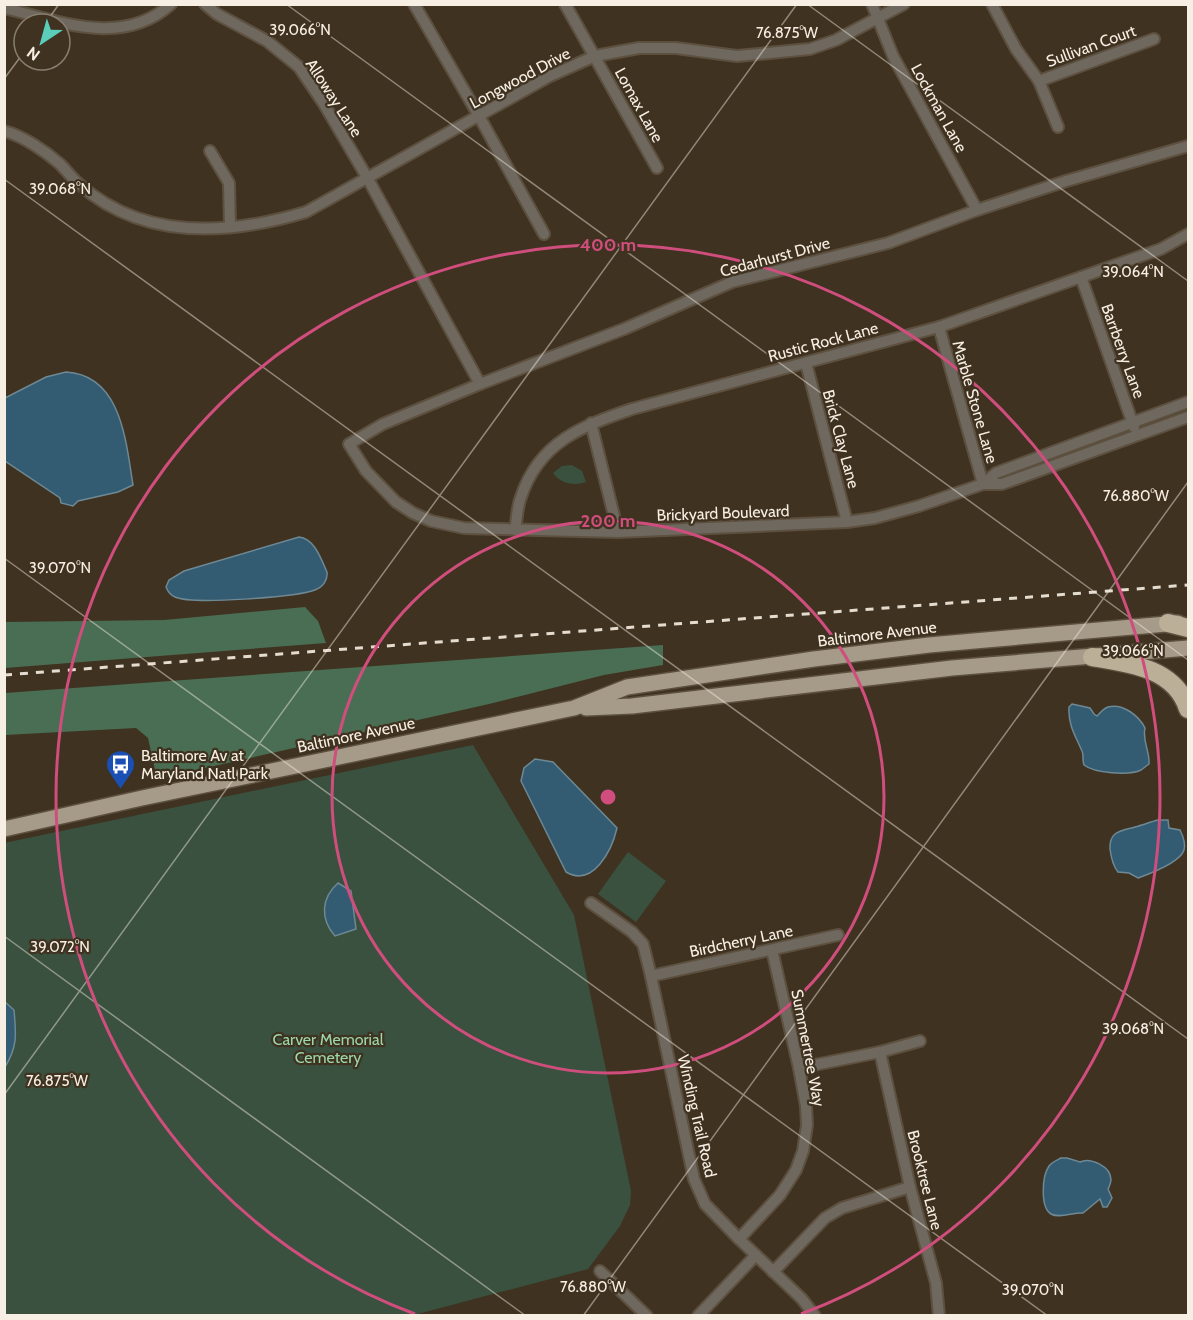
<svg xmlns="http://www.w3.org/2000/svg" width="1193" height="1320" font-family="Cabin,sans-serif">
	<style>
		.green { fill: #3a513f }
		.forest { fill: #4a6e53 }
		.water { fill: #335c72; stroke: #6e8894; stroke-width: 1.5 }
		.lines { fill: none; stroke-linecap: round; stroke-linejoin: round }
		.minor-casing { stroke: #5d503f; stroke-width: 14 }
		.primary-casing { stroke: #5d503f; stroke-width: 18 }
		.motorway-casing { stroke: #5d503f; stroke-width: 21 }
		.minor { stroke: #6e685f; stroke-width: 10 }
		.primary { stroke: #a69b88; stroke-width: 15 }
		.motorway { stroke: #bcaf98; stroke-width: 18 }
		.rail { stroke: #e5dcd0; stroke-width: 3; stroke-dasharray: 8 8; stroke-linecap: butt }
		.ticks { fill: none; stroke: #f8efe4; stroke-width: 1.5; stroke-opacity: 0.45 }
		.ring { fill: none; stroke: #d04e7d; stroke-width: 3 }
		.labels { text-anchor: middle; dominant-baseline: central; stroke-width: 4.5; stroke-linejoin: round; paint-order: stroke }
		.street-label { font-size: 16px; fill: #f8efe4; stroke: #3f3220 }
		.poi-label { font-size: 16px; fill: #f8efe4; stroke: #3f3220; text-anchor: start }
		.park-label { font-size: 16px; fill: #9ad7a9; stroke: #3f3220 }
		.ticks-label { font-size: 15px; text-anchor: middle; fill: #f8efe4; stroke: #3f3220; stroke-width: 4.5; stroke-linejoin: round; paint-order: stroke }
		.centre { fill: #d04e7d; stroke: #3f3220; stroke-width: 3 }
		.ring-label { font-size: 18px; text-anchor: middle; font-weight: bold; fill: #d04e7d; stroke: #3f3220; stroke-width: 4.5; stroke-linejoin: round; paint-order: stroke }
	</style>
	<rect width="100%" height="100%" fill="#3f3220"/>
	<g class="green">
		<path d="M572,465L582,471L586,482C573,486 561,484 553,473L562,466Z"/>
		<path d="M473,745L574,915L631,1191L630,1205L620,1226L588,1269L414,1315H5L4,843Z"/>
		<path d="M628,852L666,881L636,922L598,894Z"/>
	</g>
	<g class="forest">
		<path d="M305,607L318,621L326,643L5,668V622L164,620Z"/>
		<path d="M663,645V665L604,675L489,704L157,779L148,738L136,728L5,735V693Z"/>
	</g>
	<g class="water">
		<path d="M66,372C122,375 126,443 133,485L118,492L78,501L73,506L61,503L60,498L5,461V398L46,377Z"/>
		<path d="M299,537C315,539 321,559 327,572C328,580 323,587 315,590C296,597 193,605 175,597C170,595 168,592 166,587L169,580L184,571Z"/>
		<path d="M1072,704L1090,708L1094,714L1097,716C1101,712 1104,708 1108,707C1123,703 1139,716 1145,728C1142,741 1150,751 1149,764C1146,766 1144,768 1141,770C1129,776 1094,773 1084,765C1082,760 1084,755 1082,751C1075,735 1068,725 1069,707Z"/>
		<path d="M535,759L553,762L617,828C612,850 593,888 566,872L521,781L524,768Z"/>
		<path d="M1158,820H1168L1169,828L1180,830C1183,836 1186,843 1184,850C1180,863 1149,874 1138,878L1129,873L1118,872C1113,866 1111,857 1110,849C1109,831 1121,831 1135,827C1143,825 1150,822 1158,820Z"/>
		<path d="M338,883L351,891L356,929L335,936C320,919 321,898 338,883Z"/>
		<path d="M5,1002L14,1010C16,1034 18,1046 5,1067Z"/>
		<path d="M1061,1158H1067L1080,1162C1090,1157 1111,1166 1111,1180C1111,1181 1109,1188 1108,1189L1112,1198L1107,1207H1103L1100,1199L1083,1213C1074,1212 1059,1219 1051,1214C1040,1207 1042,1176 1049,1166C1052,1162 1057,1160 1061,1158Z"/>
	</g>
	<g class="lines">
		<defs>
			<g id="minor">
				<path d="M205,4L217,14L267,41L299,67L324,104L368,179L480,384"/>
				<path d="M414,4L479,116L544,234"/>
				<path d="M565,4L657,168"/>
				<path d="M872,4L893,56L977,210"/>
				<path d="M992,4L1016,49L1039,81L1058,127"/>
				<path d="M4,8C59,21 122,48 171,4"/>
				<path d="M1039,81L1154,39"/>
				<path d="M4,131C23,136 45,151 60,164C66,170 72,178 79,184C143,241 229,235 306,212L550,76L595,56L639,48H676L737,56L810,49L836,40L904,4"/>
				<path d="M1188,146L1066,181L977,210L888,243L732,282L624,329L480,384L383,424L349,444L366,471L396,502L413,513L431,521L464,528L618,532L847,522L875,518L919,506L983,484H1002L1188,417"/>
				<path d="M210,151L229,183L230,226"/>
				<path d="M1081,277L1134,427"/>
				<path d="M939,327L983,484"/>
				<path d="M806,363L847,522"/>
				<path d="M591,423L618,532"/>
				<path d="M983,484L996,473L1188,402"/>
				<path d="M515,530C517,519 517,507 521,497C539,442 582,426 632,409L939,327L1161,249L1188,234"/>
				<path d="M591,903L632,932L643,944L651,976L694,1179L705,1204L739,1239L802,1299L815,1316"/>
				<path d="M651,976L838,935"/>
				<path d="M880,1052L910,1187L936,1283L939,1316"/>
				<path d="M799,1068L880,1052L920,1041"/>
				<path d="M739,1239L780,1195L796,1170L803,1151L807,1125L806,1106L799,1068L772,950"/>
				<path d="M600,1271L647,1316"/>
				<path d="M773,1272L825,1218L842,1208L910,1187"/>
				<path d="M698,1316L756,1255"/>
			</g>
			<g id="primary">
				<path d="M586,708L632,706L952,668L1188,648"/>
				<path d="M4,829L142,798L574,708L627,687L814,659L929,645L1178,623"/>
			</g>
			<g id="motorway">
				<path d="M1168,623L1188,628"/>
				<path d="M1092,657C1129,663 1175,668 1188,709"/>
			</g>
		</defs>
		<use href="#minor" class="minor-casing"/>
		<use href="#primary" class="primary-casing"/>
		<use href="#motorway" class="motorway-casing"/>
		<use href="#minor" class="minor"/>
		<use href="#primary" class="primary"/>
		<use href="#motorway" class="motorway"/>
		<path class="rail" d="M4,675L1188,585"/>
	</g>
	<path class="ticks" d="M286,4L1188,660M807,4L1188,281M45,24L59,4M4,79L24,52M4,179L1188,1039M4,558L1048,1316M4,936L526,1316M4,1095L797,4M4,1315L5,1316M583,1316L1188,482"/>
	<g class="ring">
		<circle cx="608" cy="797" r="276"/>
		<path d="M415 1314A552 552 0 1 1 801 1314"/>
	</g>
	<defs>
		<symbol id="bus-pin" viewBox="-11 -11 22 30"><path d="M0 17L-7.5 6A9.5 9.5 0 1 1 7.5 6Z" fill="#1a4fb4" stroke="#3f3220"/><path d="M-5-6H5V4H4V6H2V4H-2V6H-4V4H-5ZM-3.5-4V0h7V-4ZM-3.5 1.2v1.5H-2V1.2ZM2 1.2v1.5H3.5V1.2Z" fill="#fff"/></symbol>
	</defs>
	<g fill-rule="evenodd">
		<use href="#bus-pin" x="104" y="748" width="33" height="45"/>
	</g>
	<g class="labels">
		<g class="street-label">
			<text transform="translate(1091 46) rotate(-20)">Sullivan Court</text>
			<text transform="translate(520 78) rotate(-28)">Longwood Drive</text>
			<text transform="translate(334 98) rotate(57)">Alloway Lane</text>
			<text transform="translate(639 105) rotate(61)">Lomax Lane</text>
			<text transform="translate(939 108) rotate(61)">Lockman Lane</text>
			<text transform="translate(775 257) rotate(-15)">Cedarhurst Drive</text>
			<text transform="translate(823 342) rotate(-15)">Rustic Rock Lane</text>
			<text transform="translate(1123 351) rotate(70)">Barrberry Lane</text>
			<text transform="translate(975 402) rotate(74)">Marble Stone Lane</text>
			<text transform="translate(841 439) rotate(75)">Brick Clay Lane</text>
			<text transform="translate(723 513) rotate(-2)">Brickyard Boulevard</text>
			<text transform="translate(877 634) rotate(-7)">Baltimore Avenue</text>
			<text transform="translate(356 735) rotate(-12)">Baltimore Avenue</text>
			<text transform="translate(741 941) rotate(-12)">Birdcherry Lane</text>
			<text transform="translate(808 1048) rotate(79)">Summertree Way</text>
			<text transform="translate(697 1116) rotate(77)">Winding Trail Road</text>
			<text transform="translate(925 1180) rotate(76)">Brooktree Lane</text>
		</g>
		<g class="poi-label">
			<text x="141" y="755">Baltimore Av at<tspan x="141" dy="18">Maryland Natl Park</tspan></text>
		</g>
		<g class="park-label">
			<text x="328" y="1039">Carver Memorial<tspan x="328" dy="18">Cemetery</tspan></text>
		</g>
	</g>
	<g class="ticks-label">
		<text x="300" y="35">39.066°N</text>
		<text x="787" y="38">76.875°W</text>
		<text x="60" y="194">39.068°N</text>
		<text x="1133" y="277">39.064°N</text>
		<text x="1136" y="501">76.880°W</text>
		<text x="60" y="573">39.070°N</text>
		<text x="1133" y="656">39.066°N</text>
		<text x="60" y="952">39.072°N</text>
		<text x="1133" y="1034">39.068°N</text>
		<text x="57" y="1086">76.875°W</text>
		<text x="593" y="1292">76.880°W</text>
		<text x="1033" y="1295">39.070°N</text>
	</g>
	<circle cx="608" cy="797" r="9" class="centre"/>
	<g class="ring-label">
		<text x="608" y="251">400 m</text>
		<text x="608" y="527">200 m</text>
	</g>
	<rect width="1193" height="1320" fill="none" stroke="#f8efe4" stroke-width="12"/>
	<g transform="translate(42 42) rotate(216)"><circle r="28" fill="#3f3220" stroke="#897e6e" stroke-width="1.5"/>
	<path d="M0-4.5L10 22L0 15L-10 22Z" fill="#5bcebb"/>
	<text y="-9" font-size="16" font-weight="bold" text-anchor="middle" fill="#f8efe4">N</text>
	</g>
</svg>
